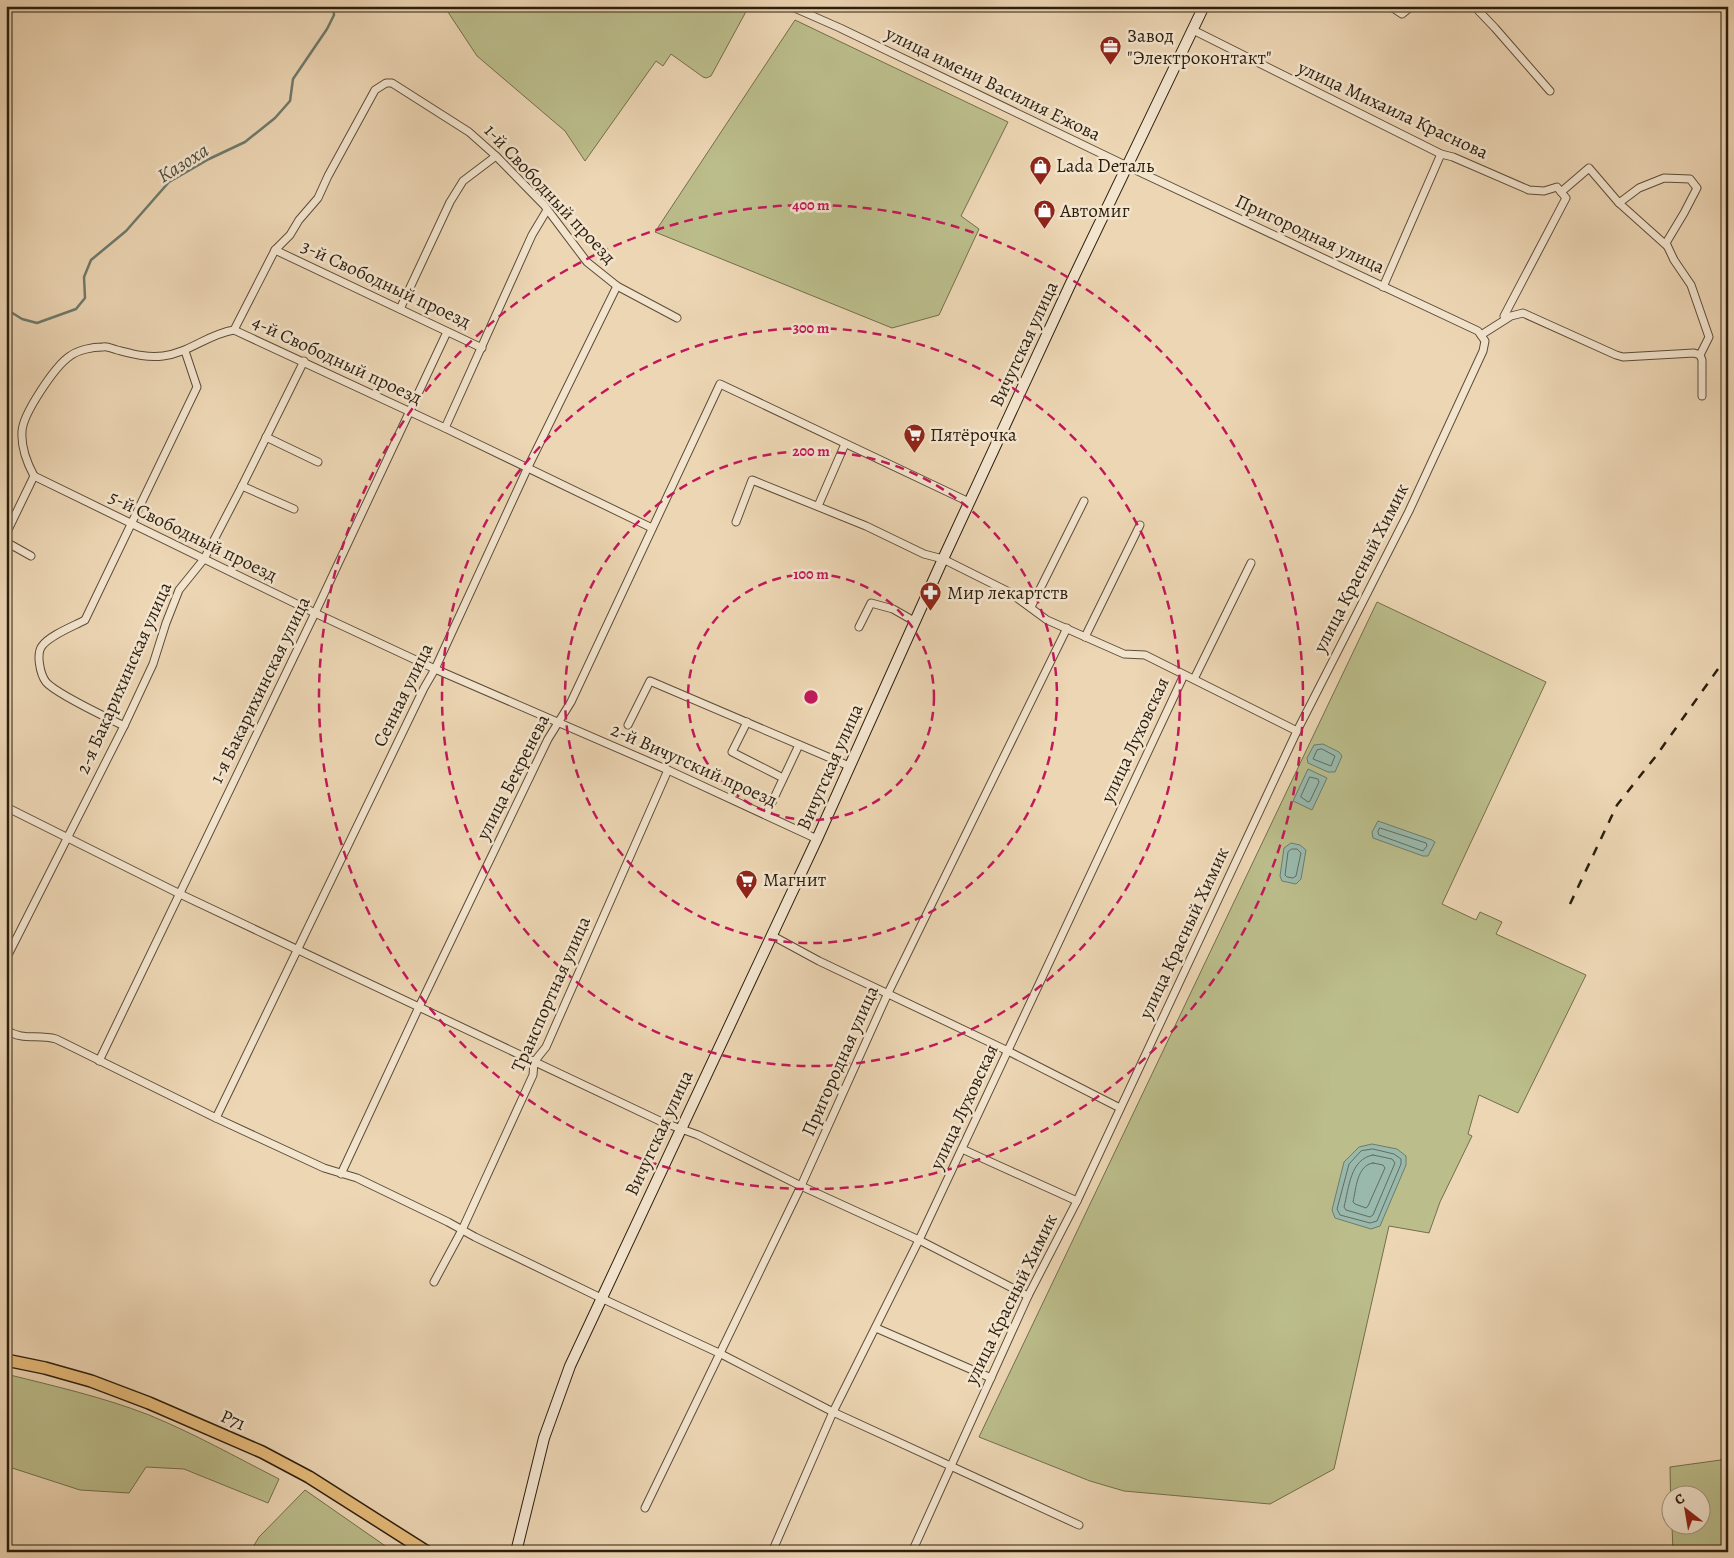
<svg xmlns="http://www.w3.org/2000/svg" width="1734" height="1558" font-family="Alegreya,serif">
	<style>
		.green { fill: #bbbd8b; stroke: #746e4c }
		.water { fill: #99b9ad; stroke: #6d7b6d }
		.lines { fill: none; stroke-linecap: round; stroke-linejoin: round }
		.shore { stroke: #626c5e; stroke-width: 1 }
		.stream { stroke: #6d7b6d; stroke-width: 2.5 }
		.minor-casing { stroke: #5c4d38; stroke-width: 9 }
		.secondary-casing { stroke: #2c1f0e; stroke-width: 12 }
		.primary-casing { stroke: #2c1f0e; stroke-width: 14 }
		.minor { stroke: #f3e4ce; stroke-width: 7 }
		.secondary { stroke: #f3e4ce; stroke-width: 10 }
		.primary { stroke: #e6bb7a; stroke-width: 11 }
		.rail { stroke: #2c1f0e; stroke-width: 2.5; stroke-dasharray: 9 9; stroke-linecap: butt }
		.ring { fill: none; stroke: #c2185b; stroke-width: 2.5; stroke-dasharray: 9 6 }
		.labels { text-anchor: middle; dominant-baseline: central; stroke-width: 5; stroke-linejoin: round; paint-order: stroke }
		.poi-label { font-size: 19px; fill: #2c1f0e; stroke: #f3e4ce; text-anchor: start }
		.street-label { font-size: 19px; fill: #2c1f0e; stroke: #f3e4ce }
		.water-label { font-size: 20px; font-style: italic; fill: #4d4d3e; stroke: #f3e4ce }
		.centre { fill: #c2185b; stroke: #f3e4ce; stroke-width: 2.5 }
		.ring-label { font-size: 15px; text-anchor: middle; font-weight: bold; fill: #c2185b; stroke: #f3e4ce; stroke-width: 5; stroke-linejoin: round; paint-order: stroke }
	</style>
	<rect width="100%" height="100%" fill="#edd6b4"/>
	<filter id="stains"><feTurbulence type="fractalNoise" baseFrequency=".004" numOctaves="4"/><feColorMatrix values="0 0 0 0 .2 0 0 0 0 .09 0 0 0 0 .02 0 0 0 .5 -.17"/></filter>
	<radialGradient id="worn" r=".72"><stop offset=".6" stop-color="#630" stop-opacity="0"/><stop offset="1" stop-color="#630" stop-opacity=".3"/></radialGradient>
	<g class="green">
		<path d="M444,6H749L711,76L706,78L703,77L671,54L663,66L656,61L585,161L565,131L477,56Z"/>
		<path d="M795,20L1008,122L961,216L979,229L939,315L892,328L655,232Z"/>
		<path d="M1377,602L1546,682L1442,904L1476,920L1480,912L1502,922L1496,934L1586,975L1518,1113L1479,1095L1468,1134L1472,1136L1440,1202L1429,1233L1389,1226L1334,1469L1270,1504L1124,1491L1090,1481L979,1437Z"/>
		<path d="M6,1374C54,1386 103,1397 149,1415C193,1433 236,1457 279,1479L268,1503L184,1469L146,1467L129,1493L80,1490L6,1466Z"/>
		<path d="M1728,1459V1552H1673L1672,1526H1702V1496H1672L1671,1516L1670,1467Z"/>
		<path d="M305,1490L394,1552H250L259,1537Z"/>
	</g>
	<g class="water">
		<path d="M1323,744L1339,752L1342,756L1335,772H1328L1308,763L1307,758L1314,745Z"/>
		<path d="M1308,769L1327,778L1312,810L1293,801Z"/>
		<path d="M1378,821L1432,840L1435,842L1428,856H1423L1373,838L1372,832Z"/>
		<path d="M1291,843L1300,845L1306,850L1301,879L1296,884L1282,881L1280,876L1284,848Z"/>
		<path d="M1372,1144L1397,1149L1406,1156V1165L1380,1226L1371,1229L1335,1218L1332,1210L1344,1162L1359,1147Z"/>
	</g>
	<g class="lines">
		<g class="shore">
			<path d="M1322,749L1335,756L1331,766L1313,759L1317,750Z"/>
			<path d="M1310,777L1318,779L1319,782L1310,801L1308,802L1301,797Z"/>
			<path d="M1380,828L1426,843L1427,846L1423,851L1379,835L1378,832Z"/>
			<path d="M1292,849H1297L1301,853L1296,876L1293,878L1287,877L1285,875L1288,852Z"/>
			<path d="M1373,1149L1394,1154L1401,1159V1164L1377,1221L1370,1223L1340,1215L1337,1209L1349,1164L1361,1151Z"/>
			<path d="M1373,1155L1392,1159L1395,1163L1373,1215L1370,1217L1346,1210L1344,1207C1349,1188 1350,1159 1373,1155Z"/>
			<path d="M1373,1163L1383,1165L1385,1168L1368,1206L1366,1208L1355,1204L1353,1202C1356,1189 1357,1165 1373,1163Z"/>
		</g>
		<path class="stream" d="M6,309L22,319L37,323L76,309L85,298L84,277L91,260L126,231L169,182L209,159L245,142L275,118L290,101L293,79L327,29L334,15L333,6"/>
		<defs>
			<g id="minor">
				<path d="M790,6L840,28L1127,166L1478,331L1485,341L1483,351L1409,511L1297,731L1077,1201L1028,1296L912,1552"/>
				<path d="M1390,6L1402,14L1412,6"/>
				<path d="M1474,6L1495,28L1550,91"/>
				<path d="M1193,30L1441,154L1453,157L1529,190L1544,191L1557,187L1566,198L1504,316"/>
				<path d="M1561,192L1589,168L1619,203L1639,188L1664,178L1690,179L1697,188L1684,213L1666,243L1674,260L1691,285L1709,337L1700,355"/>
				<path d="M1619,203L1667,246"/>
				<path d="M275,250L482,348"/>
				<path d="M1383,287L1441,154"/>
				<path d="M400,309L450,202L463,181L496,156"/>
				<path d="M234,330L275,250L290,235L299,220L318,198L328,176L375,90L386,83H392L469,132L496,156L544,205L587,262L617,286L677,318"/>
				<path d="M1481,335L1511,316L1523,313L1616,355L1623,357L1694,353L1700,355L1702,360V396"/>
				<path d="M445,428L532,235L547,210"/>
				<path d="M266,437L318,462"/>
				<path d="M34,476L315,613L435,669L668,770L817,839"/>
				<path d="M34,476C27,463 21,448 22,432C22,415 55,366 70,356C78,350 92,347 103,347C107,346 113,349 117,350C133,354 147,358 163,356C189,353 208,334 234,330L445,428L652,528"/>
				<path d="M242,486L294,509"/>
				<path d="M818,506L845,444"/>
				<path d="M736,522L752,480L866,526L924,554L943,559L1009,592L1047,620L1124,654L1145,655L1297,731"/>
				<path d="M6,534L34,476"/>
				<path d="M6,542L31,556"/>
				<path d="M1031,607L1084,501"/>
				<path d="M859,627L871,603L893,609L914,621"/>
				<path d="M1085,637L1140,525"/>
				<path d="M1194,679L1251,563"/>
				<path d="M747,722L732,752L783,778"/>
				<path d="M628,725L650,681L849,766"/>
				<path d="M124,726C108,718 56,694 46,682C40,674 36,654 42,646C50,635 74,626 85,620L197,387L185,351"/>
				<path d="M6,807L180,894L662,1122L698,1135L801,1186L919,1240L1028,1296"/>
				<path d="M766,815L799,745"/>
				<path d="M771,935L819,961L1008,1051L1120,1108"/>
				<path d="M6,959L124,726L153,664L166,623L179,590L204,559L242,486L304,361"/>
				<path d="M6,1030C23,1041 37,1034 56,1039L216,1118L324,1168L357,1178L448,1222L475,1237L601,1298L721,1354L833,1412L1079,1525"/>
				<path d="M99,1061L315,613L447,332"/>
				<path d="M216,1118L424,688L435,669L528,467L617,286"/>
				<path d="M962,1149L1077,1201"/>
				<path d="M341,1174L419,1007L548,739L571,702L720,384L969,502"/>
				<path d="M434,1282L462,1230L533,1075L534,1062L546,1047L668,770"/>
				<path d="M876,1328L991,1378"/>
				<path d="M645,1508L801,1186L888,993L1067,628"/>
				<path d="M772,1552L833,1412L919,1240L1184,675"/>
			</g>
			<path id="secondary" d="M516,1552L544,1438L570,1366L817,839L943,559L1070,285L1204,6"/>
			<path id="primary" d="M6,1360L45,1368L91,1381L149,1403L262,1452L309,1477L427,1552"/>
		</defs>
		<use href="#minor" class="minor-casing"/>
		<use href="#secondary" class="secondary-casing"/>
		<use href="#primary" class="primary-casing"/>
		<use href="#minor" class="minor"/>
		<use href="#secondary" class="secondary"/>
		<use href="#primary" class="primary"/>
		<path class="rail" d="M1570,904L1617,805L1656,756L1728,655"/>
	</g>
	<g class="ring">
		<circle cx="811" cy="697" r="123"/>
		<circle cx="811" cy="697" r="246"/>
		<circle cx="811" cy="697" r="369"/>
		<circle cx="811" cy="697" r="492"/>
	</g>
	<defs>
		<symbol id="office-pin" viewBox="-11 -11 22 30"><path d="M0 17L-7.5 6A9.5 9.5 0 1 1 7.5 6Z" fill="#8f2418" stroke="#f3e4ce"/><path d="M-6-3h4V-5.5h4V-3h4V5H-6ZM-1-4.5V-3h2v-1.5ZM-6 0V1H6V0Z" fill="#fff"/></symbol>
		<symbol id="shop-pin" viewBox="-11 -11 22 30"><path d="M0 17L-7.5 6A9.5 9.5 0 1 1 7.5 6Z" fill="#8f2418" stroke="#f3e4ce"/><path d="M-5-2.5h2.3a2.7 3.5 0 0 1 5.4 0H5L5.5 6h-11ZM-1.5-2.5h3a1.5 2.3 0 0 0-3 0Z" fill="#fff"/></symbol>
		<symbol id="supermarket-pin" viewBox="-11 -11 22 30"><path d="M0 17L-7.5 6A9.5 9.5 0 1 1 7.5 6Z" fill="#8f2418" stroke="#f3e4ce"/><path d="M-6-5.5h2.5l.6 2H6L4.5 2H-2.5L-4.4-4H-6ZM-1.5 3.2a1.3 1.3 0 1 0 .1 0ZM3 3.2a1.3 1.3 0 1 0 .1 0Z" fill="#fff"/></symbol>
		<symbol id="pharmacy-pin" viewBox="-11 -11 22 30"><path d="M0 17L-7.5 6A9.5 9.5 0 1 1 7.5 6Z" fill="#8f2418" stroke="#f3e4ce"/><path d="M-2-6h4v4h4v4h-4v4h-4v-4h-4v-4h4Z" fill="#fff"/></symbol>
	</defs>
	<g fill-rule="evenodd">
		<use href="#office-pin" x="1098" y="34" width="25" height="34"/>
		<use href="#shop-pin" x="1028" y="154" width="25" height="34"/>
		<use href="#shop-pin" x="1032" y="198" width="25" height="34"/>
		<use href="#supermarket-pin" x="902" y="422" width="25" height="34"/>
		<use href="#pharmacy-pin" x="918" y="580" width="25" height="34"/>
		<use href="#supermarket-pin" x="734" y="868" width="25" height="34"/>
	</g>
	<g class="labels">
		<g class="poi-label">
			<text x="1127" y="36">Завод<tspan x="1127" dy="22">"Электроконтакт"</tspan></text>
			<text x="1056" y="166">Lada Dеталь</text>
			<text x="1060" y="211">Автомиг</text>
			<text x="930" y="435">Пятёрочка</text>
			<text x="947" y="593">Мир лекартств</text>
			<text x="763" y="880">Магнит</text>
		</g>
		<g class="street-label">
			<text transform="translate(993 84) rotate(26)">улица имени Василия Ежова</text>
			<text transform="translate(1393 110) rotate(25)">улица Михаила Краснова</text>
			<text transform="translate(550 194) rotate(47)">1-й Свободный проезд</text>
			<text transform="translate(1310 234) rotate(25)">Пригородная улица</text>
			<text transform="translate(386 284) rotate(25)">3-й Свободный проезд</text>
			<text transform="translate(1024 344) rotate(-65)">Вичугская улица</text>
			<text transform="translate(337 360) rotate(25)">4-й Свободный проезд</text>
			<text transform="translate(193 536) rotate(26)">5-й Свободный проезд</text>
			<text transform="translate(1361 568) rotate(-63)">улица Красный Химик</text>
			<text transform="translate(124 678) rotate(-66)">2-я Бакарихинская улица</text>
			<text transform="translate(260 690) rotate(-64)">1-я Бакарихинская улица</text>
			<text transform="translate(403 695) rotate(-64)">Сенная улица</text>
			<text transform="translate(1135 740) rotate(-65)">улица Луховская</text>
			<text transform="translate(694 765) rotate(24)">2-й Вичугский проезд</text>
			<text transform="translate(830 767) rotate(-66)">Вичугская улица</text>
			<text transform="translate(513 777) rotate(-63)">улица Бекренева</text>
			<text transform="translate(1184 933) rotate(-65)">улица Красный Химик</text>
			<text transform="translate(551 994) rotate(-66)">Транспортная улица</text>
			<text transform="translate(840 1061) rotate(-66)">Пригородная улица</text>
			<text transform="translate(964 1107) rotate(-65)">улица Луховская</text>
			<text transform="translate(659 1133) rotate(-65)">Вичугская улица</text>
			<text transform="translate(1011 1299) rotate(-64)">улица Красный Химик</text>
			<text transform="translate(233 1420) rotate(24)">Р71</text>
		</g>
		<g class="water-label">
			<text transform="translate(183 163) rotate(-32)">Казоха</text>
		</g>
	</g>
	<circle cx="811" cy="697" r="8" class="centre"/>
	<g class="ring-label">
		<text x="811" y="210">400 m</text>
		<text x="811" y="333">300 m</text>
		<text x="811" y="456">200 m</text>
		<text x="811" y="579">100 m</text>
	</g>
	<rect width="1734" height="1558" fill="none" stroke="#edd6b4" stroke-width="25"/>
	<rect x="8" y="8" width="1719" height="1543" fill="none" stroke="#2c1f0e" stroke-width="2.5"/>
	<rect x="12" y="12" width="1709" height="1533" fill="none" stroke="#2c1f0e"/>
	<g transform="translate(1686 1510) rotate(329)"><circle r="24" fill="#f3e4ce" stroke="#a39581"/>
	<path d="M0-4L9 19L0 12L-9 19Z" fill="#8f2418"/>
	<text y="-8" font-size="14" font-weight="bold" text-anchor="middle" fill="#2c1f0e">С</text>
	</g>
	<rect width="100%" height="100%" filter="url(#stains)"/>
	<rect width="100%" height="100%" fill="url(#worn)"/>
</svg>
